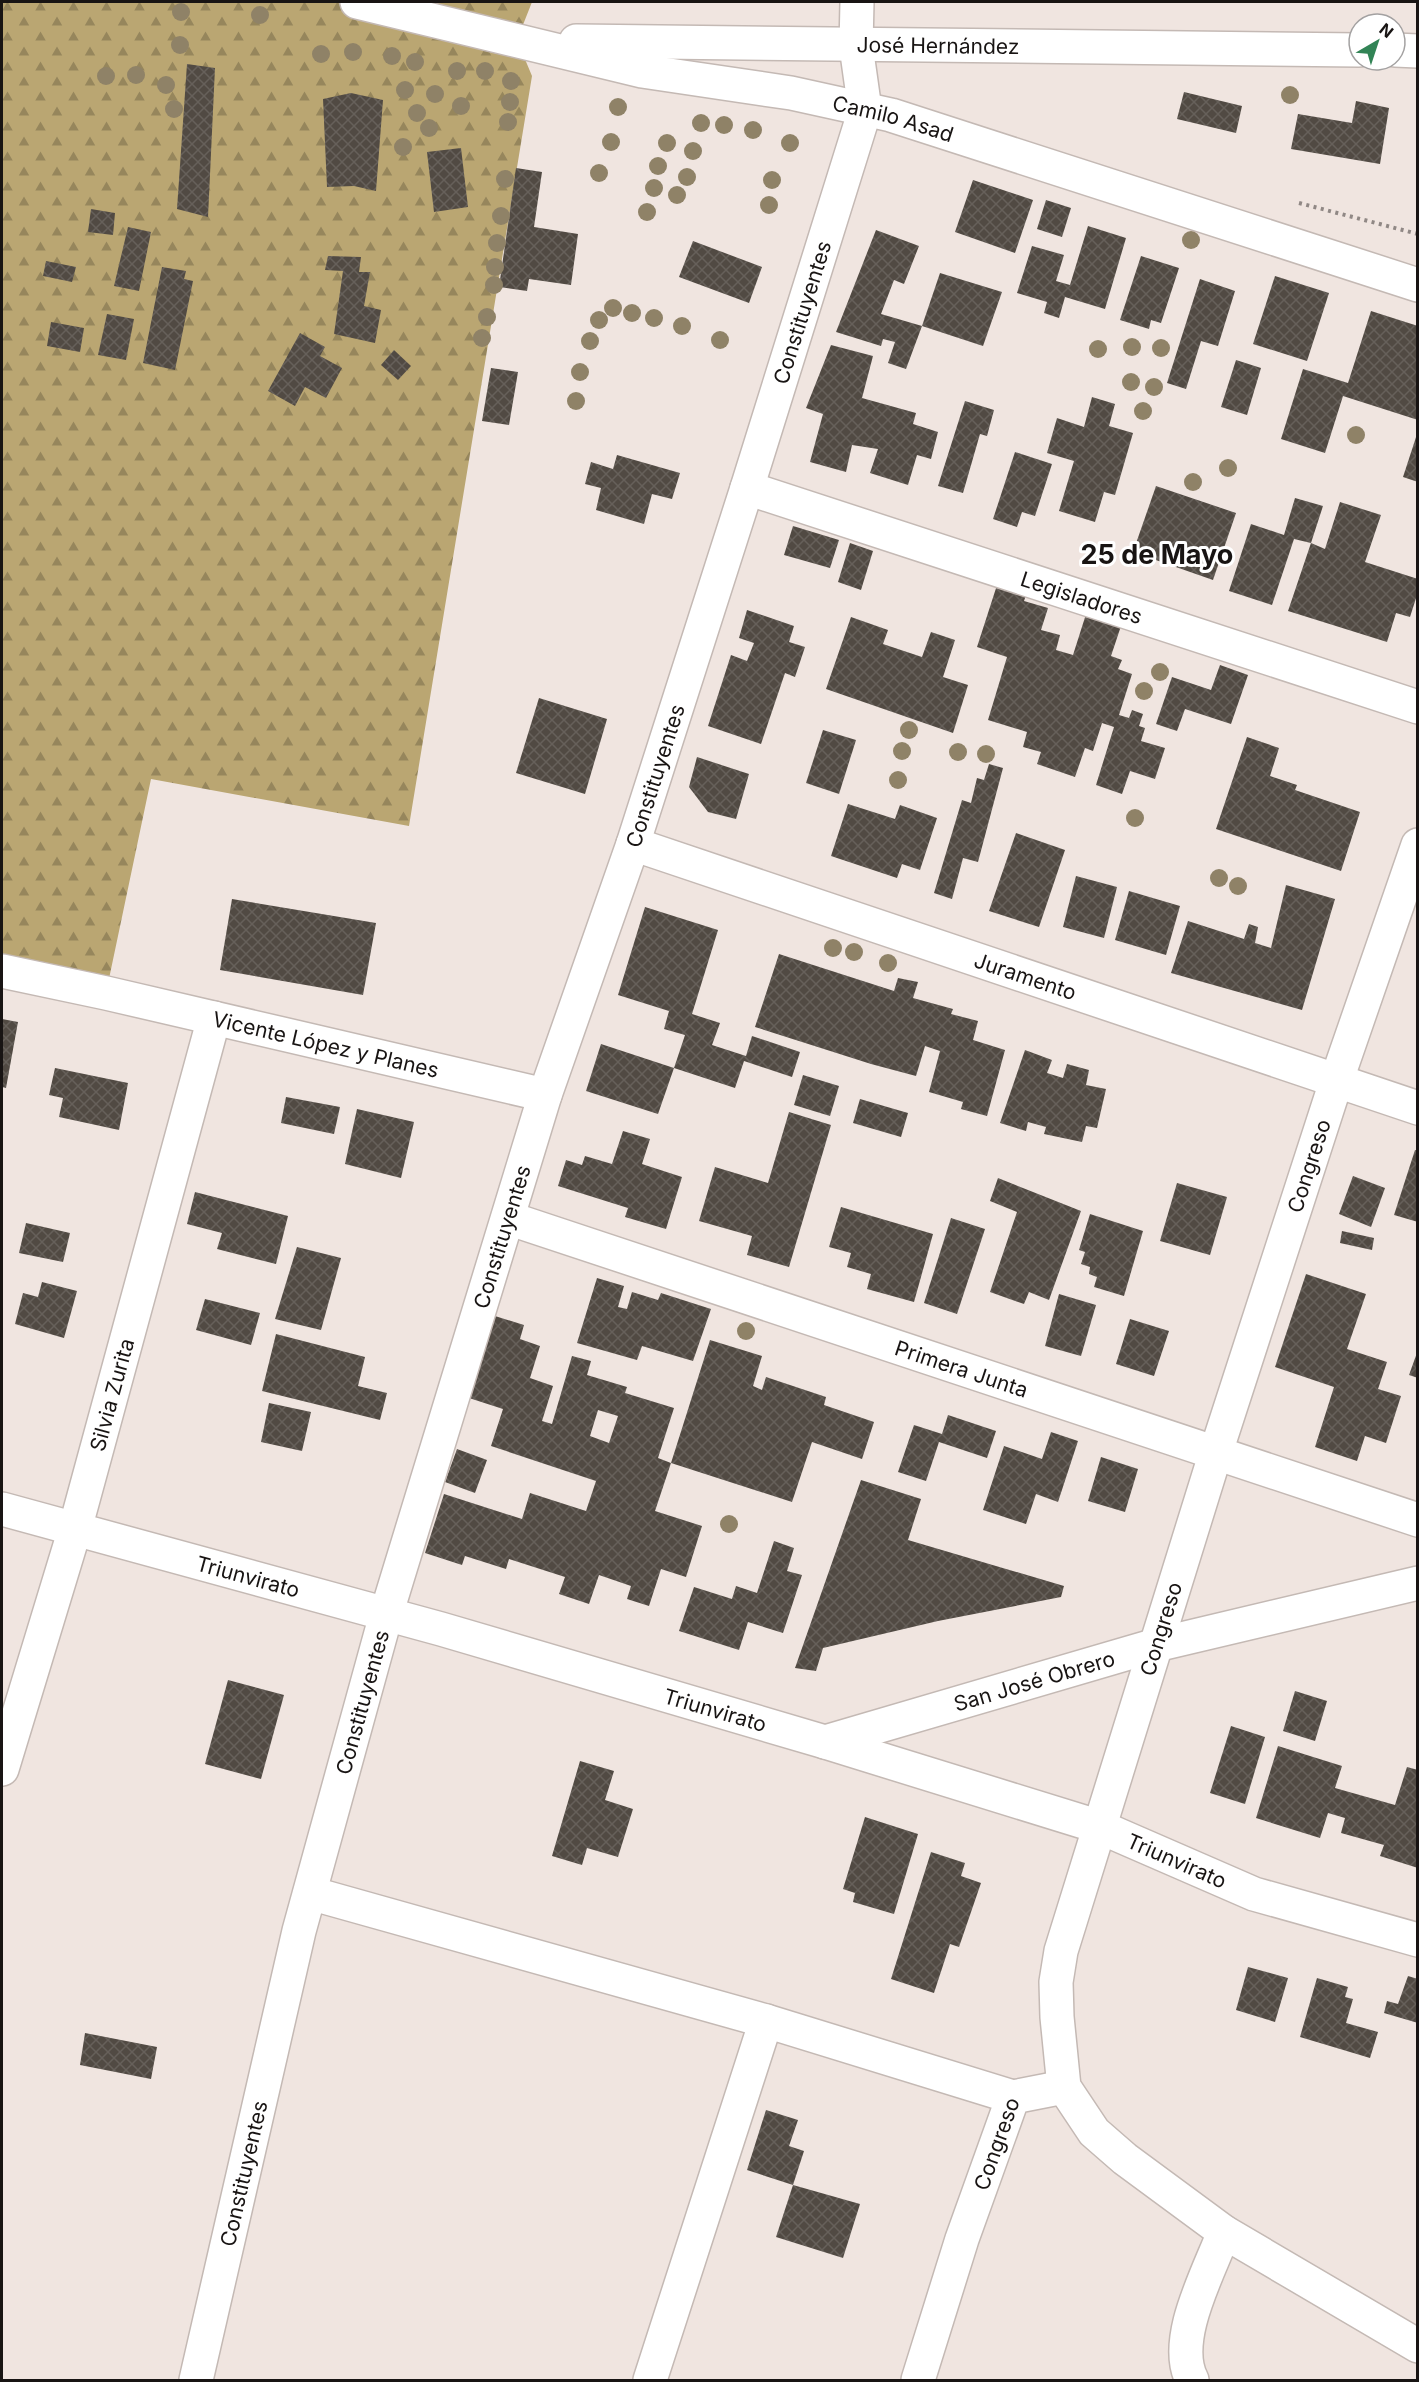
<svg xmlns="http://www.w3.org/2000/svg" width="1419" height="2382" font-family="Inter,sans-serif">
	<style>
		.forest { fill: url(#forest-firs) }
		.building { fill: url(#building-cross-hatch); fill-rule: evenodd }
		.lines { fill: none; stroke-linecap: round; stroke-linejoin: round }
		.minor-casing { stroke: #c4b9b4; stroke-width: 36 }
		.path { stroke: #908885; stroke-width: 4; stroke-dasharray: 3 4.5; stroke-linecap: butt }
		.minor { stroke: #fff; stroke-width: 33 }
		.tree { fill: #8f8267 }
		.labels { text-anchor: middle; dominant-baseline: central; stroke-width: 6; stroke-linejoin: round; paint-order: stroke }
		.street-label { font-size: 21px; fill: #181413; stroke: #fff }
		.district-label { font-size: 27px; font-weight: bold; fill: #181413; stroke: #fff }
	</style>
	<defs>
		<pattern id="forest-firs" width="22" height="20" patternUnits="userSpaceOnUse" patternTransform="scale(1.5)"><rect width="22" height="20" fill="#baa672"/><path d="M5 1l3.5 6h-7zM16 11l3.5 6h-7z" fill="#96865c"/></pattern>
		<pattern id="building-cross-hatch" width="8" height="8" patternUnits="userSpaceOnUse" patternTransform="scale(1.5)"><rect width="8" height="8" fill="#514a43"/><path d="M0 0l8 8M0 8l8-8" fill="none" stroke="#66605a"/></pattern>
	</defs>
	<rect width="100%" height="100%" fill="#f0e5e0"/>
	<path class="forest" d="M2,2H532L517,40L532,76L409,826L151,779L106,993L2,971Z"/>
	<g class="building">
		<path d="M187,64L215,68L208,217L177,209Z"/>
		<path d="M1184,92L1242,106L1236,133L1177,119Z"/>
		<path d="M351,93L383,100L376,191L354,186L327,187L323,99Z"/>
		<path d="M1356,101L1389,108L1380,164L1291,149L1298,114L1352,123Z"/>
		<path d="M461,148L468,207L434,212L427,152Z"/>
		<path d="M516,168L542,172L534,227L578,234L571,285L529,279L527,291L499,287Z"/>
		<path d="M973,180L1033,200L1015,253L955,232Z"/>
		<path d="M1046,200L1071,208L1062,237L1037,229Z"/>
		<path d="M91,209L115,213L113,235L88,232Z"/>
		<path d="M1088,226L1126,238L1105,309L1065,297L1059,318L1044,313L1047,302L1017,293L1032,246L1064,255L1056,281L1070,285Z"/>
		<path d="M128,227L151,232L139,291L114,286Z"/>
		<path d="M876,230L919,246L904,284L894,280L881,314L922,326L906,369L888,363L895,342L883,339L881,346L836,332Z"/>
		<path d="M693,241L762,267L749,303L679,277Z"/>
		<path d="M328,256L361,257L359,272H370L364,306L381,310L375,343L334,334L343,271L325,270Z"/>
		<path d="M1141,256L1179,268L1161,323L1151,320L1149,329L1120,320Z"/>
		<path d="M46,261L76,267L72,282L43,276Z"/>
		<path d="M162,267L186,271L184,279L193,281L175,370L143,363Z"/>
		<path d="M940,273L1002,292L983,346L922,326Z"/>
		<path d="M1275,276L1329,293L1307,361L1253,344Z"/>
		<path d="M1200,279L1235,291L1218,346L1201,341L1186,389L1167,383Z"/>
		<path d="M1371,311L1418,326V420L1343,396L1325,453L1281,439L1303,369L1348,383Z"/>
		<path d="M107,314L134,319L126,360L98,355Z"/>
		<path d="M51,322L84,328L80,352L47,346Z"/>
		<path d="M300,333L325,347L320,356L342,368L326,398L305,387L295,406L268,391Z"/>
		<path d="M831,345L873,356L862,398L916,413L913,424L938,432L931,459L917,455L908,485L870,473L878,449L852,445L846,472L810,462L823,414L806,408Z"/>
		<path d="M394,350L411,366L398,380L381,365Z"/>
		<path d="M1236,360L1261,368L1247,415L1221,407Z"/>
		<path d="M491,368L518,372L509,425L482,421Z"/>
		<path d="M1092,397L1115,404L1109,426L1133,433L1115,495L1104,492L1095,522L1059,511L1074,461L1047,453L1057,418L1084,427Z"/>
		<path d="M965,401L994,410L987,436L980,434L963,493L938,486Z"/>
		<path d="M1418,431V482L1403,477Z"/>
		<path d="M1015,452L1052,464L1035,516L1022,512L1017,527L993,519Z"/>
		<path d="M617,455L680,473L672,499L652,494L644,524L596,510L601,488L585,484L591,462L613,469Z"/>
		<path d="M1156,486L1236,513L1213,580L1133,552Z"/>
		<path d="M1295,498L1323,506L1311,543L1294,539L1272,605L1229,591L1251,524L1284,535Z"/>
		<path d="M1340,502L1381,515L1365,562L1418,579V592L1410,617L1396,613L1387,642L1288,611L1311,543L1325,549Z"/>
		<path d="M793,526L839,540L830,568L784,555Z"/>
		<path d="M850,543L873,551L861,590L838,582Z"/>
		<path d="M998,582L1027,592L1024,601L1048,608L1041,630L1060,635L1056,650L1073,655L1087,611L1122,623L1111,656L1122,660L1118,669L1132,674L1119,715L1129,718L1132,710L1143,714L1139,726L1145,728L1141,741L1165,748L1155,779L1130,771L1122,794L1096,785L1114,727L1102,723L1093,751L1085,748L1075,777L1037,764L1041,752L1023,747L1027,732L988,720L1007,657L977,647Z"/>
		<path d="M747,610L794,626L789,642L805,647L795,677L785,673L761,744L708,726L731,655L747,661L754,643L739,638Z"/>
		<path d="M851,617L888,630L883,644L922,657L931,632L955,640L943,677L968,685L953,733L826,689Z"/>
		<path d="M1220,665L1248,675L1231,724L1185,709L1177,731L1156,724L1172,677L1211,690Z"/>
		<path d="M539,698L607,719L585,794L516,773Z"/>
		<path d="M823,730L856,740L839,794L806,783Z"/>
		<path d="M1247,737L1279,748L1270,776L1297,785L1295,790L1360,812L1341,871L1216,829Z"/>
		<path d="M697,757L749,774L736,819L708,812L689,787Z"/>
		<path d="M989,764L1003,768L978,862L963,858L952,899L934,893L962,800L971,803L977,778L984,780Z"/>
		<path d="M848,804L895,819L900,805L937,818L920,870L902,864L897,878L831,856Z"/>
		<path d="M1016,833L1065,850L1039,927L989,911Z"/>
		<path d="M1076,876L1117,887L1104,938L1063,927Z"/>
		<path d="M1286,885L1335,899L1302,1010L1171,973L1188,921L1244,939L1249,924L1258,927L1255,943L1271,948Z"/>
		<path d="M1129,891L1180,906L1166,955L1115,940Z"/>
		<path d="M232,899L376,923L363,995L220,970Z"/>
		<path d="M645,907L718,930L692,1014L720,1023L712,1045L746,1056L752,1036L800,1052L792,1077L744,1061L735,1088L674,1068L685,1035L664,1029L669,1011L618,995Z"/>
		<path d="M779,954L894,991L898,978L918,982L913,998L953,1009L951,1014L978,1021L973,1040L1005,1050L987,1116L961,1109L963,1102L929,1092L940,1051L925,1046L916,1076L871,1064L755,1027Z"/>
		<path d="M2,1019L18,1022L6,1088L2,1087Z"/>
		<path d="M601,1044L674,1068L658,1114L586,1091Z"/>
		<path d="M1025,1050L1052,1060L1047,1073L1063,1078L1067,1064L1089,1070L1086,1085L1106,1089L1097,1128L1086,1126L1082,1142L1044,1134L1046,1127L1028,1122L1026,1131L1000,1123Z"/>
		<path d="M55,1068L128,1083L119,1130L59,1117L63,1098L49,1095Z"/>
		<path d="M803,1075L839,1086L830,1116L794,1105Z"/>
		<path d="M286,1097L340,1107L334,1134L281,1123Z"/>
		<path d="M860,1099L908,1113L901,1137L853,1123Z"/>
		<path d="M357,1109L414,1122L401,1178L345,1164Z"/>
		<path d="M789,1112L831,1125L789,1267L747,1255L752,1236L699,1221L715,1167L768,1183Z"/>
		<path d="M623,1131L650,1139L642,1164L682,1177L666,1229L625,1217L628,1208L558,1186L566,1160L582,1165L585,1156L612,1164Z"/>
		<path d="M1415,1150L1418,1151V1222L1394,1215Z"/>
		<path d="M1353,1176L1385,1188L1371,1227L1339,1214Z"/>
		<path d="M998,1178L1081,1211L1049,1300L1029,1292L1024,1304L990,1292L1017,1212L990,1201Z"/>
		<path d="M1177,1183L1227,1197L1210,1255L1160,1241Z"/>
		<path d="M195,1192L288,1216L276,1264L217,1249L222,1233L187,1224Z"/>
		<path d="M841,1207L933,1234L914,1302L867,1289L871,1274L847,1267L851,1253L829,1247Z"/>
		<path d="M1090,1214L1143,1231L1124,1296L1094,1287L1097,1277L1089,1274L1090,1267L1081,1264L1085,1252L1079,1250Z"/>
		<path d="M951,1218L985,1229L957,1314L924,1303Z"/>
		<path d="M26,1223L70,1233L63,1262L19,1253Z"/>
		<path d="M1342,1231L1374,1238L1372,1250L1340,1243Z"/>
		<path d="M297,1247L341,1258L321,1330L275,1319Z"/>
		<path d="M1306,1274L1366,1294L1347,1349L1387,1362L1378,1389L1401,1396L1386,1443L1365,1436L1357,1461L1315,1447L1334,1387L1275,1367Z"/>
		<path d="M597,1278L624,1286L618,1307L627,1309L632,1292L658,1300L661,1293L711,1309L693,1361L642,1346L637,1360L577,1343Z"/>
		<path d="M42,1282L77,1291L64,1338L15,1324L23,1293L38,1297Z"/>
		<path d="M1059,1294L1096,1305L1081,1356L1045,1346Z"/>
		<path d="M205,1299L260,1313L251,1345L196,1330Z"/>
		<path d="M495,1316L524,1325L520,1339L540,1346L530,1378L553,1386L542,1421L552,1424L572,1356L591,1361L587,1375L627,1387L625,1393L674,1408L658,1458L671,1463L710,1340L762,1356L753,1386L762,1390L766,1377L826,1397L824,1405L874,1422L862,1459L812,1442L792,1502L671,1463L655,1511L702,1526L686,1577L661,1569L649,1606L627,1599L631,1586L599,1575L589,1604L559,1594L565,1577L509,1559L506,1569L465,1556L462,1565L425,1553L444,1494L522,1519L530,1493L586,1511L596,1481L491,1446L503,1409L469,1398ZM598,1410L618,1416L609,1443L590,1436Z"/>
		<path d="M1130,1319L1169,1331L1154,1376L1116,1364Z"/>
		<path d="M276,1334L365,1357L358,1386L387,1393L380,1420L262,1391Z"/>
		<path d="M1418,1350V1378L1409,1375Z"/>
		<path d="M269,1403L311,1412L302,1451L261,1442Z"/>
		<path d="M948,1415L996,1431L987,1458L939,1442L926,1481L898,1472L914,1425L942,1434Z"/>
		<path d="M1051,1432L1078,1441L1058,1502L1036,1494L1026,1524L983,1510L1004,1446L1042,1459Z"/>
		<path d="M457,1449L487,1460L475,1493L445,1482Z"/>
		<path d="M1101,1457L1138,1469L1125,1512L1088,1501Z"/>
		<path d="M861,1480L921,1499L908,1540L1064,1586L1061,1597L938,1621L823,1648L816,1671L795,1668Z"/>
		<path d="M774,1541L794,1548L787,1571L802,1575L783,1633L748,1622L739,1650L679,1631L694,1587L732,1599L736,1586L757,1593Z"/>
		<path d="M228,1680L284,1695L261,1779L205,1764Z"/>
		<path d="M1295,1691L1327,1701L1315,1741L1283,1731Z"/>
		<path d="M1231,1726L1265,1737L1245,1804L1210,1793Z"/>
		<path d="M1278,1746L1342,1766L1335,1788L1395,1805L1407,1767L1418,1770V1868L1380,1856L1384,1845L1341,1833L1345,1818L1328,1813L1320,1838L1256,1818Z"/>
		<path d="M580,1761L614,1771L605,1800L633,1809L618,1857L587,1848L582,1865L552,1856Z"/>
		<path d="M865,1817L918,1834L894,1914L853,1902L855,1893L843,1889Z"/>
		<path d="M931,1852L965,1863L961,1876L981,1883L959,1947L950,1944L934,1993L891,1979Z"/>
		<path d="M1248,1967L1288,1978L1275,2022L1236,2010Z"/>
		<path d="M1408,1976L1418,1979V2023L1384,2013L1387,2001L1398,2004Z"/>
		<path d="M1317,1978L1348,1987L1345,1997L1353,1999L1346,2023L1378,2032L1370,2058L1300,2037Z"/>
		<path d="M85,2033L157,2047L151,2079L80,2065Z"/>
		<path d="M766,2110L798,2120L789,2146L804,2151L793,2185L747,2170Z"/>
		<path d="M793,2185L860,2204L843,2258L776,2237Z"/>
	</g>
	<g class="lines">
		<defs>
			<g id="minor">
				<path id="s1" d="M357,2L642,71L791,93L891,115L1418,285"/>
				<path id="s2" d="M576,41L1359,50"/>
				<path d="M1395,50L1418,51"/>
				<path id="s3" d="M747,488L1418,707"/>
				<path id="s4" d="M633,844L1418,1108"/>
				<path d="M1418,845L1336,1082L1216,1452L1061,1951L1056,1982L1057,2017L1064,2087L1094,2132L1125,2159L1224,2232L1418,2346"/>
				<path id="s5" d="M2,971L106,993L545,1095"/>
				<path id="s6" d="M508,1218L1418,1520"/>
				<path id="s7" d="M2,1509L441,1629L825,1742L1100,1827L1254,1894L1418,1940"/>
				<path id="s8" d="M825,1742L1156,1645L1418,1583"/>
				<path id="s9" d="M2,1769L75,1529L214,1018"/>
				<path d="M310,1893L766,2021L1013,2097"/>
				<path id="s10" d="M196,2380L299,1931L386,1615L545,1095L633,844L747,488L865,110L856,46L857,2"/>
				<path d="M650,2380L766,2021"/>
				<path id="s11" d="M918,2380L962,2239L1013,2097L1064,2087"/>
				<path d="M1192,2380C1171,2340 1209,2272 1224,2232"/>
			</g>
		</defs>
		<use href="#minor" class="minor-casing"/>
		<path class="path" d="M1299,203L1418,234"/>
		<use href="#minor" class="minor"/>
	</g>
	<g class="tree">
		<circle cx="181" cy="12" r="9"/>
		<circle cx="260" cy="15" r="9"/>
		<circle cx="180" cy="45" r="9"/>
		<circle cx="353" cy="52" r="9"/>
		<circle cx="321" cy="54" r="9"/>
		<circle cx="392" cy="56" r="9"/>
		<circle cx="415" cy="62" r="9"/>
		<circle cx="457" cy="71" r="9"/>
		<circle cx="485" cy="71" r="9"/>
		<circle cx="136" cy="75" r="9"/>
		<circle cx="106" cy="76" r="9"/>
		<circle cx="511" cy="81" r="9"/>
		<circle cx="166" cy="85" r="9"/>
		<circle cx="405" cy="90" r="9"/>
		<circle cx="435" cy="94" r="9"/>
		<circle cx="1290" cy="95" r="9"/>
		<circle cx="510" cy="102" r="9"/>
		<circle cx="461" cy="106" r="9"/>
		<circle cx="618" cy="107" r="9"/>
		<circle cx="174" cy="109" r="9"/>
		<circle cx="417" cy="113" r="9"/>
		<circle cx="508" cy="122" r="9"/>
		<circle cx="701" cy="123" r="9"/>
		<circle cx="724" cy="125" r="9"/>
		<circle cx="429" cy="128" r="9"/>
		<circle cx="753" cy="130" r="9"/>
		<circle cx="611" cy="142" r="9"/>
		<circle cx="667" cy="143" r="9"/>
		<circle cx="790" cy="143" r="9"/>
		<circle cx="403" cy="147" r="9"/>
		<circle cx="693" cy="151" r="9"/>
		<circle cx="658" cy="166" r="9"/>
		<circle cx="599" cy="173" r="9"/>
		<circle cx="687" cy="177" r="9"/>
		<circle cx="505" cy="179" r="9"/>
		<circle cx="772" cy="180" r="9"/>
		<circle cx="654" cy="188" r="9"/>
		<circle cx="677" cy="195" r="9"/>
		<circle cx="769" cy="205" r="9"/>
		<circle cx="647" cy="212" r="9"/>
		<circle cx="501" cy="216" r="9"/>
		<circle cx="1191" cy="240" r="9"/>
		<circle cx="497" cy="243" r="9"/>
		<circle cx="495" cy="267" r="9"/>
		<circle cx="494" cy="285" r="9"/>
		<circle cx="613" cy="308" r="9"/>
		<circle cx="632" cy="313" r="9"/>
		<circle cx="487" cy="317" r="9"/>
		<circle cx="654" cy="318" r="9"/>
		<circle cx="599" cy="320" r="9"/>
		<circle cx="682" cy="326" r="9"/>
		<circle cx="482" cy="338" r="9"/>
		<circle cx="720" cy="340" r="9"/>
		<circle cx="590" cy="341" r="9"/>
		<circle cx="1132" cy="347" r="9"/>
		<circle cx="1161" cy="348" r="9"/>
		<circle cx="1098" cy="349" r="9"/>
		<circle cx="580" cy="372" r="9"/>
		<circle cx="1131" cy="382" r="9"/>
		<circle cx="1154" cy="387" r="9"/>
		<circle cx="576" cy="401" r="9"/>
		<circle cx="1143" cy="411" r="9"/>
		<circle cx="1356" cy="435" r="9"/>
		<circle cx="1228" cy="468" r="9"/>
		<circle cx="1193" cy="482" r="9"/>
		<circle cx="1160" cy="672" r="9"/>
		<circle cx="1144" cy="691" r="9"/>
		<circle cx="909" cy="730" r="9"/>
		<circle cx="902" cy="751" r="9"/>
		<circle cx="958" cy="752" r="9"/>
		<circle cx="986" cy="754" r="9"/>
		<circle cx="898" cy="780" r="9"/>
		<circle cx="1135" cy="818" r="9"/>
		<circle cx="1219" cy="878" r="9"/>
		<circle cx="1238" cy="886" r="9"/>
		<circle cx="833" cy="948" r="9"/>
		<circle cx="854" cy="952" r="9"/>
		<circle cx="888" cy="963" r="9"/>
		<circle cx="746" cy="1331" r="9"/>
		<circle cx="729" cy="1524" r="9"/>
	</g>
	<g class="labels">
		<g class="street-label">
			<text stroke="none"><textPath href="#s2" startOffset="362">José Hernández</textPath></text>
			<text stroke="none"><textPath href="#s1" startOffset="549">Camilo Asad</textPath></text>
			<text stroke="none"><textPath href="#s10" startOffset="2156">Constituyentes</textPath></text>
			<text stroke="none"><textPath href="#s3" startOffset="352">Legisladores</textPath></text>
			<text stroke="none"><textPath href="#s10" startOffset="1670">Constituyentes</textPath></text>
			<text stroke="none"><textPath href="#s4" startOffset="414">Juramento</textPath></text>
			<text stroke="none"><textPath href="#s5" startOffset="332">Vicente López y Planes</textPath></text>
			<text transform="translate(1309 1166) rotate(-72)">Congreso</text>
			<text stroke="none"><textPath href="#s10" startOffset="1184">Constituyentes</textPath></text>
			<text stroke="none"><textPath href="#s6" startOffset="478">Primera Junta</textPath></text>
			<text stroke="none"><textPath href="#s9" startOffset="390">Silvia Zurita</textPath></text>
			<text stroke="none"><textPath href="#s7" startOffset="255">Triunvirato</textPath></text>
			<text transform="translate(1161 1629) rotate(-73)">Congreso</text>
			<text stroke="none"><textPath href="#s8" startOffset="218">San José Obrero</textPath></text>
			<text stroke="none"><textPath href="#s10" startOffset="698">Constituyentes</textPath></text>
			<text stroke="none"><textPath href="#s7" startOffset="741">Triunvirato</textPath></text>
			<text stroke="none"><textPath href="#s7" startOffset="1227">Triunvirato</textPath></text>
			<text stroke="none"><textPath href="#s11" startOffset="249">Congreso</textPath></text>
			<text stroke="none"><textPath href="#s10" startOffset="212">Constituyentes</textPath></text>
		</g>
		<g class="district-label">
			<text x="1157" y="554">25 de Mayo</text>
		</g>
	</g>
	<rect width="1419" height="2382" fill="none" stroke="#181413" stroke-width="6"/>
	<g transform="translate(1377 42) rotate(39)"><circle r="28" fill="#ffffff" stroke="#a3a1a1" stroke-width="1.5"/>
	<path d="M0-4.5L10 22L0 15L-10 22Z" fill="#328456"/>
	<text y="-9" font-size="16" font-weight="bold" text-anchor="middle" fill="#181413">N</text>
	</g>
</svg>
